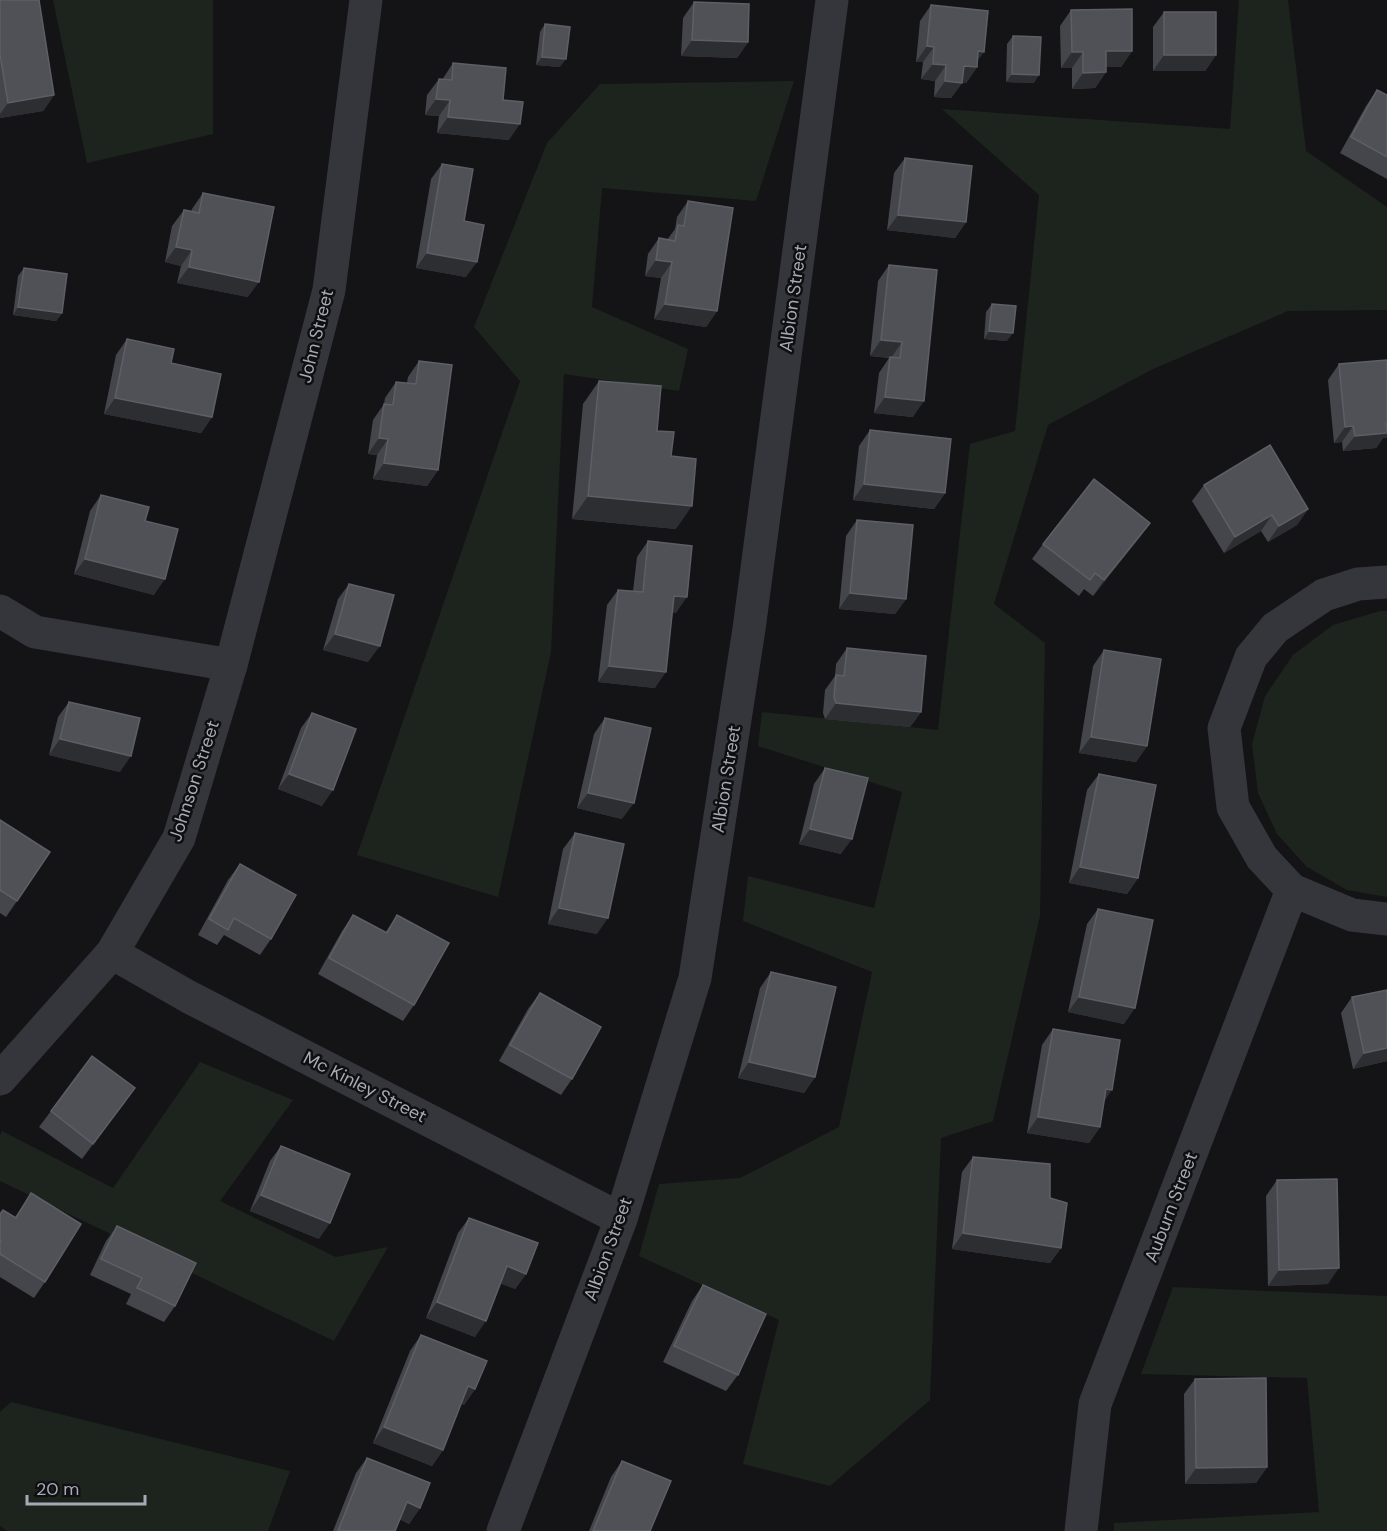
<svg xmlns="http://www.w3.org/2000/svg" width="1387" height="1531" font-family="'DM Sans',sans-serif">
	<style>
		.green { fill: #1c241d }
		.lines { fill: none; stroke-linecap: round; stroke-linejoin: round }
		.minor { stroke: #35363b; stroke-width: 33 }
		.wall { fill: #45464b }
		.shaded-wall { fill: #2d2e31 }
		.building { fill: #505157; stroke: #5d5f66; stroke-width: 1.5 }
		.labels { text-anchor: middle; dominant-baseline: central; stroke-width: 5; stroke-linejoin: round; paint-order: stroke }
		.street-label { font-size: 18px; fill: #a6aab6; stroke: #0f0f11 }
	</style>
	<rect width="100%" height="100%" fill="#141416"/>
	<g class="green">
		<path d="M53,0H213V134L87,163Z"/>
		<path d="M1239,0H1288L1306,151L1387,207V310L1288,311L1151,370L1048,425L994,604L1045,643L1040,916L993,1121L941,1138L930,1400L830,1486L743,1464L779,1320L639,1256L659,1184L740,1178L839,1127L872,972L743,921L748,876L874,908L902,792L758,746L762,712L938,730L970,444L1015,431L1039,195L942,109L1230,129Z"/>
		<path d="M794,81L756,201L602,188L592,307L688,349L679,391L564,374L551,652L498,897L357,855L520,381L474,327L547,143L600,84Z"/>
		<path d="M1380,611H1387V897L1347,890L1307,867L1277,834L1258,793L1252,744L1265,696L1293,655L1333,625Z"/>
		<path d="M200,1062L293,1100L220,1201L336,1257L388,1247L334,1341L0,1181V1136L2,1131L113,1188Z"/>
		<path d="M1173,1287L1387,1296V1531H1114V1523L1319,1512L1307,1378L1141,1374Z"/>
		<path d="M11,1402L290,1471L268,1531H7L0,1526V1412Z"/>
	</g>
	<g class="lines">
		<g class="minor">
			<path d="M1387,582L1358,584L1324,595L1275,628L1251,657L1224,728L1233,807L1262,858L1292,890L1352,915L1387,919"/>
			<path d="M0,611L35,632L231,665"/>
			<path d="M112,953L189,997L621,1219"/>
			<path d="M0,1079L112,953L179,838L231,665L329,290L366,0"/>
			<path d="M503,1531L621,1219L695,978L749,629L832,0"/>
			<path d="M1081,1531L1095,1404L1292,890"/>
		</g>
	</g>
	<g class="wall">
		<path d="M0,0L54,95L43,111L0,118Z"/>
		<path d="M694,2L748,42L737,58L681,56L683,18Z"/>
		<path d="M931,5L977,61V67L966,83H962L951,98L934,97L935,81L921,79L923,62H916L920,21Z"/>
		<path d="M1071,10L1132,51L1121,67H1106V72L1095,88L1072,89V68H1061L1060,26Z"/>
		<path d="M1164,12L1216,55L1205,71H1153V27Z"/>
		<path d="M545,24L560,67L536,65L540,32Z"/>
		<path d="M1013,36L1034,83L1006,82L1007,44Z"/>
		<path d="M453,63L503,100L509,140L437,133L439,116L425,115L427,95L439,79L442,80Z"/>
		<path d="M1377,90L1387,95V179L1340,153L1366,106Z"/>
		<path d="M905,158L966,222L955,238L887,230L894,173Z"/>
		<path d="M442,164L464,221L466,277L416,268L431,179Z"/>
		<path d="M203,193L248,297L177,283L181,266L165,262L172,226L184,210L191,212L192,209Z"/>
		<path d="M688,201L717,311L706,327L654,319L661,278L645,276L648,254L659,238L667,240L675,229L677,217Z"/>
		<path d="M889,265L937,270L913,417L874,413L879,373L889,358L870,356L878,281Z"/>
		<path d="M24,268L62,313L56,321L13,315L18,276Z"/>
		<path d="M992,304L1007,341L984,339L986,312Z"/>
		<path d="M127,339L171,363L212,417L201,433L104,414L116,355Z"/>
		<path d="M1387,360V438H1383L1376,448L1343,451L1342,442L1334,443L1328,380L1339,364Z"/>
		<path d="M419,361L438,470L427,486L373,479L377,455L368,454L373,420L384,404L385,398L396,382L407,383L408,377Z"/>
		<path d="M599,381L657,431L671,456L676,529L572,519L583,404Z"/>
		<path d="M870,430L945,493L934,509L853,500L859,446Z"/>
		<path d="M1204,485L1308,509L1297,525L1268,542L1261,531L1224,553L1192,501Z"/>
		<path d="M101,495L145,521L154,595L74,574L90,511Z"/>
		<path d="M857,520L906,599L895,614L839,609L846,536Z"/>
		<path d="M1150,523L1139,538L1093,596L1084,589L1079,596L1032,559L1043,544Z"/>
		<path d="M648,541L676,613L672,612L655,688L598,682L607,605L618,590L633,591L637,557Z"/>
		<path d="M349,584L368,662L323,650L338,599Z"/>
		<path d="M847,648L921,712L910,727L825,719L823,713L825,690L835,676L836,664Z"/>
		<path d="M1104,650L1147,746L1136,762L1079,753L1093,666Z"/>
		<path d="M69,702L120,772L49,755L58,717Z"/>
		<path d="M312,713L322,806L278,789L301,728Z"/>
		<path d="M605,718L622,819L577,808L594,734Z"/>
		<path d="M825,768L841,854L799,844L814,784Z"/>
		<path d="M1099,774L1138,878L1127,894L1069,883L1087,790Z"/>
		<path d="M0,820L17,901L6,917L0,913Z"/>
		<path d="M575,833L597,934L548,924L563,849Z"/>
		<path d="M240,864L271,939L260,955L224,935L217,945L198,935L228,880Z"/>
		<path d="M1098,909L1124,1024L1068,1012L1087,924Z"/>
		<path d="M353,915L385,933L397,915L414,1005L403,1021L318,974L342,931Z"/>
		<path d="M771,972L815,1077L804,1093L738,1078L760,988Z"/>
		<path d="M1387,990V1061L1353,1069L1341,1013L1352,997Z"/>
		<path d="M540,993L572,1079L561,1095L499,1061L528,1009Z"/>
		<path d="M1053,1029L1104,1101L1100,1127L1089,1143L1027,1133L1042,1045Z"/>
		<path d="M135,1088L82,1159L39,1127L51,1111Z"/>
		<path d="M281,1146L319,1239L250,1211L270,1161Z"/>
		<path d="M973,1157L1050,1198L1061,1248L1050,1263L952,1249L962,1172Z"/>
		<path d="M1277,1180L1328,1284L1268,1286L1266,1196Z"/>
		<path d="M31,1193L45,1282L34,1298L0,1277V1213L15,1217Z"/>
		<path d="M469,1218L526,1274L515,1289L501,1283L475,1337L426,1318L458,1233Z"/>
		<path d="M117,1226L175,1306L164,1322L126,1304L131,1294L90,1275L106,1241Z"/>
		<path d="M703,1285L738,1375L726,1391L663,1362L692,1301Z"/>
		<path d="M421,1335L475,1389L464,1405L461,1403L443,1450L432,1466L373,1443L410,1351Z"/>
		<path d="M1195,1379L1267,1467L1256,1483L1185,1484L1184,1394Z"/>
		<path d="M367,1458L420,1508L409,1524L400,1519L395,1531H333L356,1473Z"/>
		<path d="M622,1461L650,1531H589L611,1477Z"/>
	</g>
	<g class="shaded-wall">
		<path d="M692,40L748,42L737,58L681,56Z"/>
		<path d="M927,46L934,47L923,62H916Z"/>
		<path d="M978,51L984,52L973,67H977L966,83H962L951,98L934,97L945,81L964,66Z"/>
		<path d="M1106,51H1132L1121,67H1094Z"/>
		<path d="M1072,52H1083L1072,68H1061Z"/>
		<path d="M1164,55H1216L1205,71H1153Z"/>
		<path d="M542,57L566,59L560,67L536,65Z"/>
		<path d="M933,64L946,65L935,81L921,79Z"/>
		<path d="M1106,72L1095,88L1072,89L1083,73Z"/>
		<path d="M1012,74L1039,75L1034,83L1006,82Z"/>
		<path d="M54,95L43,111L0,118V114L8,103Z"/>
		<path d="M436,99L450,100L439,116L425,115Z"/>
		<path d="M448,117L520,124L509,140L437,133Z"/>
		<path d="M898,215L966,222L955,238L887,230Z"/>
		<path d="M176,247L192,250L181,266L165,262Z"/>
		<path d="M427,253L477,262L466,277L416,268Z"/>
		<path d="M656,260L672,262L661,278L645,276Z"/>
		<path d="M189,267L259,282L248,297L177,283Z"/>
		<path d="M665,304L717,311L706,327L654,319Z"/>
		<path d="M18,307L62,313L56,321L13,315Z"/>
		<path d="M989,331L1013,333L1007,341L984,339Z"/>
		<path d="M881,340L902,342L891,358L870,356Z"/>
		<path d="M885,397L924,401L913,417L874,413Z"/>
		<path d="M115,398L212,417L201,433L104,414Z"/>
		<path d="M1387,423V438H1383L1376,448L1343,451L1355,436Z"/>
		<path d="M1353,426L1342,442L1334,443L1345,427Z"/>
		<path d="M379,438L388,439L377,455L368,454Z"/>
		<path d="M384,463L438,470L427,486L373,479Z"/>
		<path d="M864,484L945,493L934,509L853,500Z"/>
		<path d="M588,496L692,506L676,529L572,519Z"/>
		<path d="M1308,509L1297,525L1268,542L1279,526Z"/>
		<path d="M1272,515L1261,531L1224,553L1235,537Z"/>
		<path d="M1150,523L1139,538L1093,596L1104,580Z"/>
		<path d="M85,559L165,579L154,595L74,574Z"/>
		<path d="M850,593L906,599L895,614L839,609Z"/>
		<path d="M674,596L687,597L676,613L663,611Z"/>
		<path d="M335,634L380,646L368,662L323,650Z"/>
		<path d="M609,666L666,672L655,688L598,682Z"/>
		<path d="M836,703L921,712L910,727L825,719Z"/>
		<path d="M1091,737L1147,746L1136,762L1079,753Z"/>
		<path d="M60,739L131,756L120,772L49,755Z"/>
		<path d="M289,774L333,790L322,806L278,789Z"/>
		<path d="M588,793L634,803L622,819L577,808Z"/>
		<path d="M810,829L852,839L841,854L799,844Z"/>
		<path d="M1080,867L1138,878L1127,894L1069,883Z"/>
		<path d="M559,908L608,918L597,934L548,924Z"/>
		<path d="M1079,997L1135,1008L1124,1024L1068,1012Z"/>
		<path d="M1387,1048V1061L1353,1069L1364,1053Z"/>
		<path d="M749,1062L815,1077L804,1093L738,1078Z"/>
		<path d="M135,1088L124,1104L82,1159L93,1144Z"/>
		<path d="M1106,1089L1112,1090L1101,1106Z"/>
		<path d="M1038,1117L1100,1127L1089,1143L1027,1133Z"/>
		<path d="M261,1195L330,1223L319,1239L250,1211Z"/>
		<path d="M963,1233L1061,1248L1050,1263L952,1249Z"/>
		<path d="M507,1266L526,1274L515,1289L496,1282Z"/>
		<path d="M1339,1268L1328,1284L1268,1286L1279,1270Z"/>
		<path d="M437,1302L486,1321L475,1337L426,1318Z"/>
		<path d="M468,1386L475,1389L464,1405L457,1402Z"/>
		<path d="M384,1427L443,1450L432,1466L373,1443Z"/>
		<path d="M1267,1467L1256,1483L1185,1484L1196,1468Z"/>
		<path d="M407,1502L420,1508L409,1524L396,1518Z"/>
	</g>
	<g class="building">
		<path d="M0,0H39L54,95L8,103L0,54Z"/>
		<path d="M694,2L749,4L748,42L692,40Z"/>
		<path d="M931,5L988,11L984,52L978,51L977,67L964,66L962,83L945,81L946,65L933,64L934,47L927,46Z"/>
		<path d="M1132,9V51H1106V72L1083,73V52H1072L1071,10Z"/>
		<rect x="1164" y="12" width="52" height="43"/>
		<path d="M545,24L570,27L566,59L542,57Z"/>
		<path d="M1013,36L1041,37L1039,75L1012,74Z"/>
		<path d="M453,63L506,68L503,100L523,102L520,124L448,117L450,100L436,99L439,79L452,80Z"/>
		<path d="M1377,90L1387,95V157L1351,137Z"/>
		<path d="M905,158L972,166L966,222L898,215Z"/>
		<path d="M442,164L473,169L464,221L484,225L477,262L427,253Z"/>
		<path d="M203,193L274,207L259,282L189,267L192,250L176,247L184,210L199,213Z"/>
		<path d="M688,201L733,208L717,311L665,304L672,262L656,260L659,238L675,241L678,225L684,226Z"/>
		<path d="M889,265L937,270L924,401L885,397L890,357L900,358L902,342L881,340Z"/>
		<path d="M24,268L67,274L62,313L18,307Z"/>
		<path d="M992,304L1016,306L1013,333L989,331Z"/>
		<path d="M127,339L174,349L171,363L221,374L212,417L115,398Z"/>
		<path d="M1387,360V423H1386L1387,433L1355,436L1353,426L1345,427L1339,364Z"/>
		<path d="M419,361L452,365L438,470L384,463L388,439L379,438L384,404L393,405L396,382L416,384Z"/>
		<path d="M599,381L661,386L657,431L674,432L671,456L696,459L692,506L588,496Z"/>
		<path d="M870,430L951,439L945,493L864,484Z"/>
		<path d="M1270,445L1308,509L1279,526L1272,515L1235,537L1204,485Z"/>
		<path d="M1094,479L1150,523L1104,580L1095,573L1090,580L1043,544Z"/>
		<path d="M101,495L149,507L145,521L178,529L165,579L85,559Z"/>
		<path d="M857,520L913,525L906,599L850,593Z"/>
		<path d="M648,541L692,546L687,597L674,596L666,672L609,666L618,590L643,592Z"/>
		<path d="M349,584L394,595L380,646L335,634Z"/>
		<path d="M847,648L926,656L921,712L836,703L834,697L836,675L844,676Z"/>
		<path d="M1104,650L1161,659L1147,746L1091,737Z"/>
		<path d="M69,702L140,718L131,756L60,739Z"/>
		<path d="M312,713L356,729L333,790L289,774Z"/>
		<path d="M605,718L651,728L634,803L588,793Z"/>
		<path d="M825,768L868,778L852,839L810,829Z"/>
		<path d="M1099,774L1156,785L1138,878L1080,867Z"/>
		<path d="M0,820L50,852L17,901L0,890Z"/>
		<path d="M575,833L624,844L608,918L559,908Z"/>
		<path d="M240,864L296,895L271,939L234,918L228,930L209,919Z"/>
		<path d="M1098,909L1153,920L1135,1008L1079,997Z"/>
		<path d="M353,915L387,933L397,915L449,943L414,1005L329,958Z"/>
		<path d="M771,972L836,987L815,1077L749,1062Z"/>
		<path d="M1387,990V1048L1364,1053L1352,997Z"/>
		<path d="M540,993L601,1027L572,1079L510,1045Z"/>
		<path d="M1053,1029L1120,1040L1112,1090L1106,1089L1100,1127L1038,1117Z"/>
		<path d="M92,1056L135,1088L93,1144L51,1111Z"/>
		<path d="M281,1146L350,1174L330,1223L261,1195Z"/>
		<path d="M973,1157L1050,1164V1198L1067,1203L1061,1248L963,1233Z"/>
		<path d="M1337,1179L1339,1268L1279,1270L1277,1180Z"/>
		<path d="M31,1193L81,1224L45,1282L0,1254V1243L1,1241L0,1240V1214L3,1210L16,1218Z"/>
		<path d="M469,1218L538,1243L526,1274L507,1266L486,1321L437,1302Z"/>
		<path d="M117,1226L196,1263L175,1306L137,1288L142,1278L101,1259Z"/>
		<path d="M703,1285L766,1314L738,1375L674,1346Z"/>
		<path d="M421,1335L487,1361L475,1389L468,1386L443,1450L384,1427Z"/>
		<path d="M1266,1378L1267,1467L1196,1468L1195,1379Z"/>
		<path d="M367,1458L430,1483L420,1508L407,1502L395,1531H338Z"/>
		<path d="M622,1461L671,1481L650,1531H593Z"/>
	</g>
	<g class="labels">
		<g class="street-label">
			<text transform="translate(793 298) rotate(-82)">Albion Street</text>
			<text transform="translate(316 336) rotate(-76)">John Street</text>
			<text transform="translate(726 779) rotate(-81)">Albion Street</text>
			<text transform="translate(194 781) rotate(-72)">Johnson Street</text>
			<text transform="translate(365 1087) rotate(27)">Mc Kinley Street</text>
			<text transform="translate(1171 1207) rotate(-69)">Auburn Street</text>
			<text transform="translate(608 1249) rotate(-70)">Albion Street</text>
		</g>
	</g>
	<path d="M27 1495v9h118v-9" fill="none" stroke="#a6aab6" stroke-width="3"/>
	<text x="36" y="1495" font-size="18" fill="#a6aab6" stroke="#0f0f11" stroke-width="4.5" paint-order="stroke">20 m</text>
</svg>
